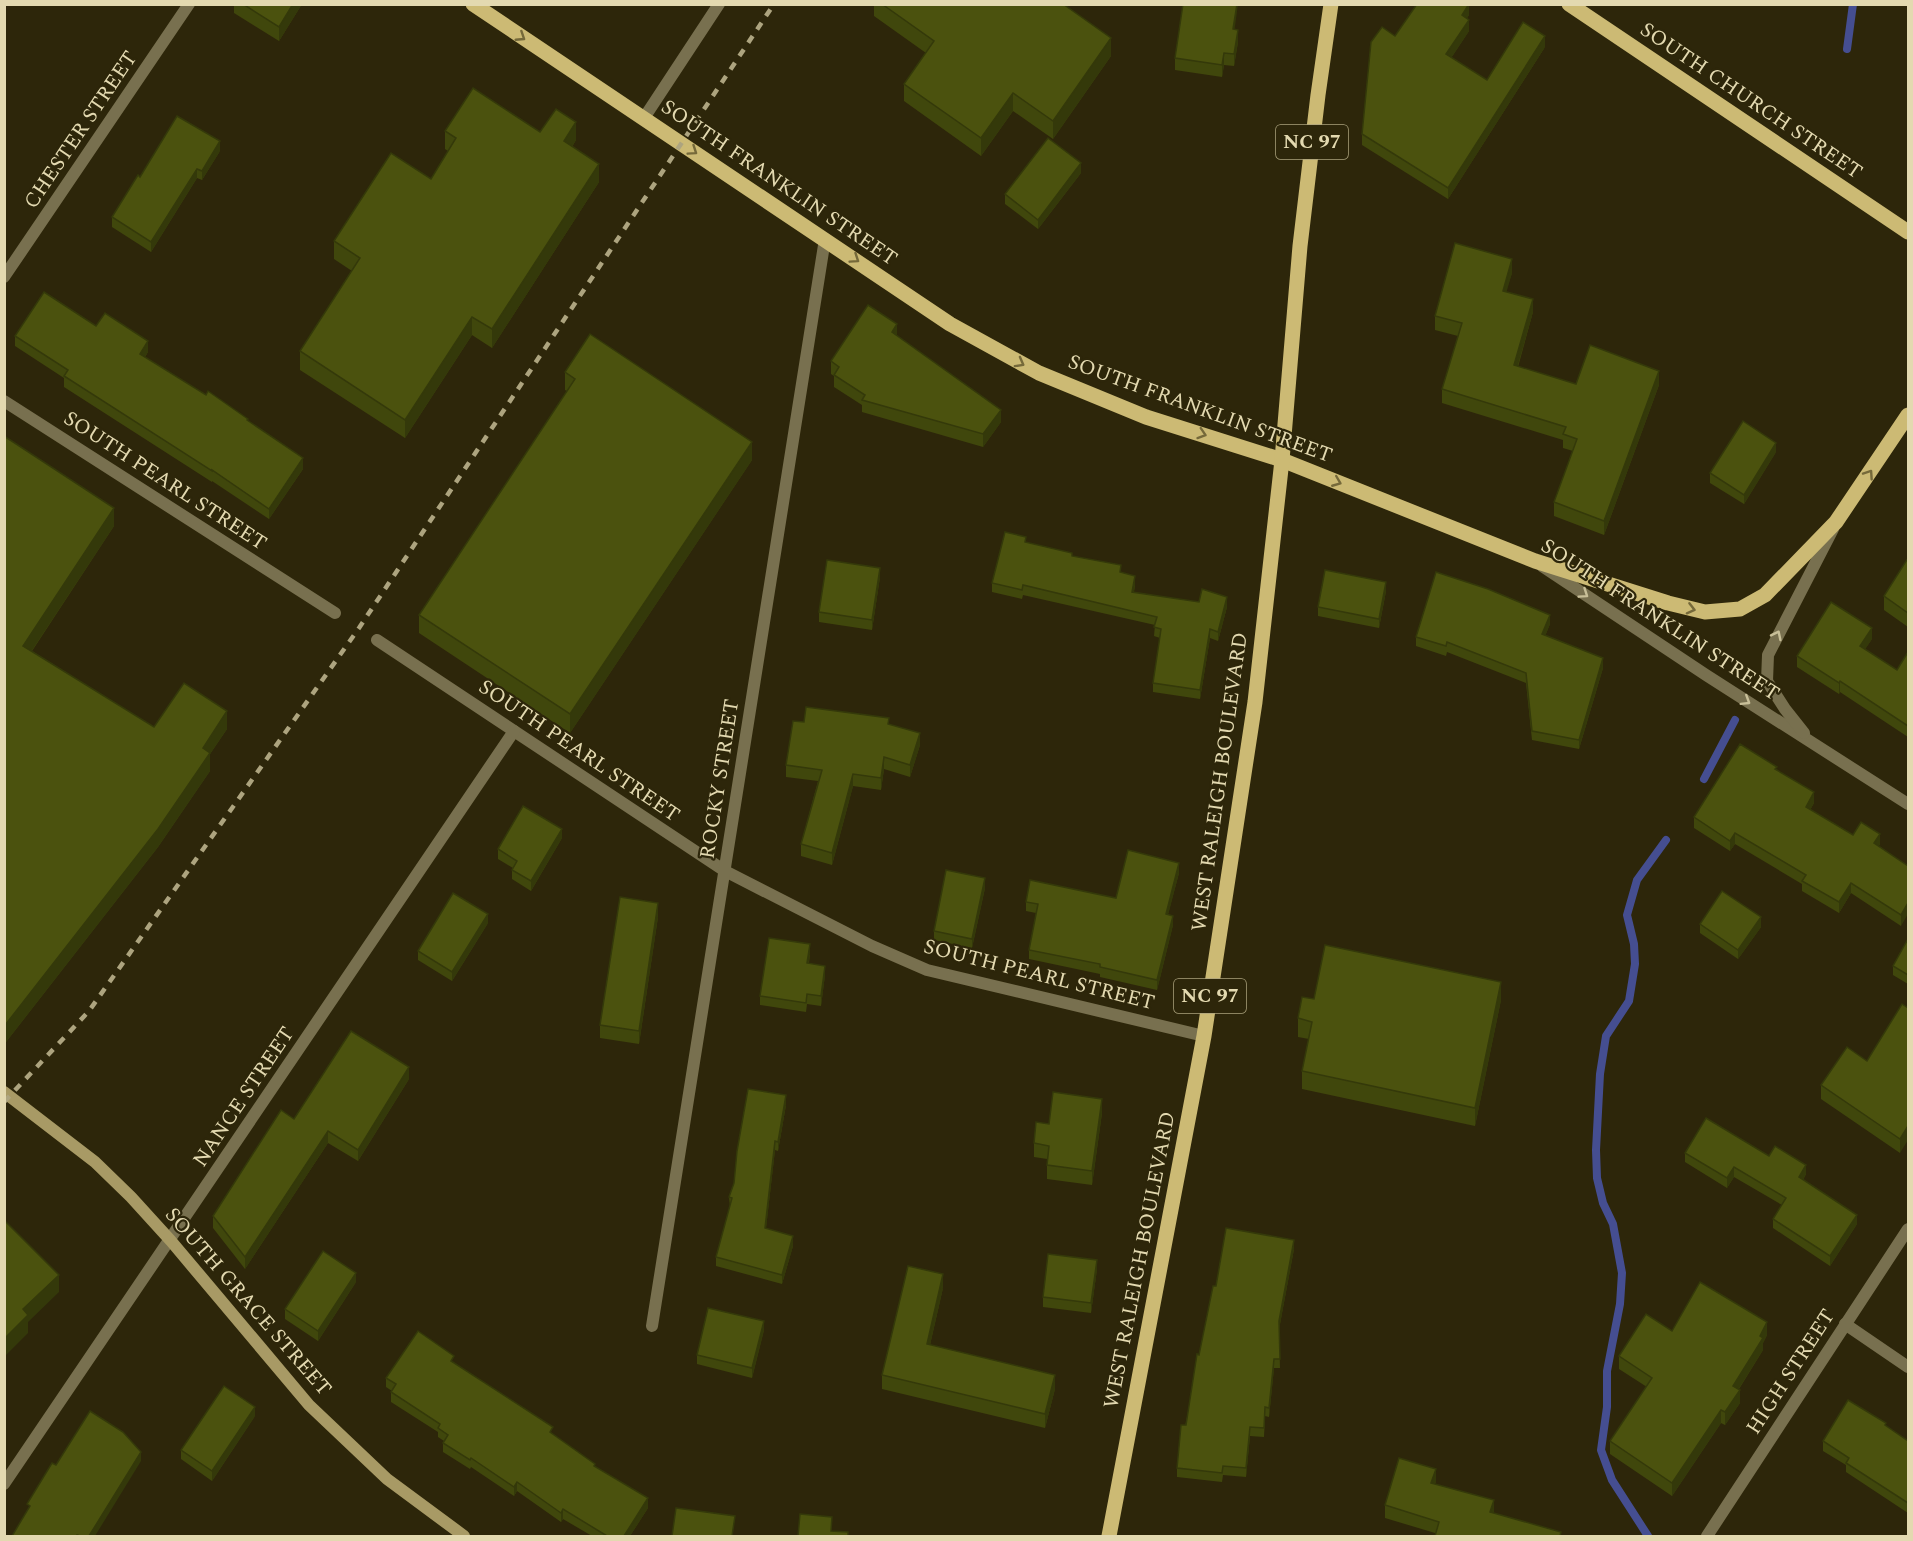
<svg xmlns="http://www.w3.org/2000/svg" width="1913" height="1541" font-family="Spectral,serif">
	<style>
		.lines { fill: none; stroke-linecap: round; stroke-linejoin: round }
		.stream { stroke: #454e91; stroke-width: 8 }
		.street { stroke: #78704f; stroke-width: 12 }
		.secondary { stroke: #a89a65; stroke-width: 12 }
		.primary { stroke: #ccba74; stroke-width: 15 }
		.rail { stroke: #ada47f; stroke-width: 4.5; stroke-dasharray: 8 8; stroke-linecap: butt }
		.wall { fill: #40470c }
		.shaded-wall { fill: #34390a }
		.building { fill: #4b520e; stroke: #34390a; stroke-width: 1.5 }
		.oneway { stroke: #75693a }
		.oneway2 { stroke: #c8bf98 }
		.labels { text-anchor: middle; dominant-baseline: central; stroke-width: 4.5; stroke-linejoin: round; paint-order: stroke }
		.shield { fill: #2d260a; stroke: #aca37e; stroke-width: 1.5 }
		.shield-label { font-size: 20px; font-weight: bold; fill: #e3d9b0 }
		.street-label { font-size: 21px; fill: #e3d9b0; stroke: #2d260a }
	</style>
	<rect width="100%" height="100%" fill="#2d260a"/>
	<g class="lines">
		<g class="stream">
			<path d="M1847,49L1853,4"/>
			<path d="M1704,779L1735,720"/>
			<path d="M1648,1536L1612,1480L1601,1450L1607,1407V1371L1620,1304L1622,1273L1613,1224L1603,1203L1597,1178L1596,1150L1600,1074L1606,1036L1629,1001L1635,964L1634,944L1627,915L1637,880L1666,840"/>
		</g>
		<g class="street">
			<path d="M644,118L719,4"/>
			<path d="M4,277L189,4"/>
			<path d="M4,401L335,613"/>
			<path d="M1542,566L1706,675L1908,804"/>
			<path d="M377,640L725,871L872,946L927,970L1204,1036"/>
			<path d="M1804,733L1785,709L1767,681L1768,655L1833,529"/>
			<path d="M1845,1324L1908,1367"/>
			<path d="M652,1326L825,239"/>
			<path d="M4,1484L514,731"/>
			<path d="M1707,1536L1908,1229"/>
		</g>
		<path class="secondary" d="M4,1092L95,1162L131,1197L171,1241L309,1405L387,1479L464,1536"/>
		<g class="primary">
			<path d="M473,4L950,324L1039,373L1146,417L1282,460L1535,561L1668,603L1705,612L1740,609L1765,595L1836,522L1908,415"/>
			<path d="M1569,4L1908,232"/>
			<path d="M1109,1536L1204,1036L1255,702L1282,460L1300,246L1318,95L1331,4"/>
		</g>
		<path class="rail" d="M4,1102L89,1011L359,628L774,4"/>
	</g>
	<g class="wall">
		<path d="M234,4H302L279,41L234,13Z"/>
		<path d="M874,4H1063L1111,56L1053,139L1013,111L981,156L904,101V84L926,53L874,16Z"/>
		<path d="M1469,4V15L1467,18L1469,31L1451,58L1487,80L1545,47L1448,199L1362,145V134L1395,36Z"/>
		<path d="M1235,30L1238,42L1234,66L1224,65L1222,77L1175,70V58Z"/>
		<path d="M445,131L540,132L576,140L572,147L599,182L492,348L472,335L405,438L300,370V351L352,271L334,259V241L431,179L448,151L445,149Z"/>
		<path d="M220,151L202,180L197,178L151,252L112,227V217Z"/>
		<path d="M1081,173L1038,229L1005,204V194Z"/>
		<path d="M1512,273L1506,291L1533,312L1518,367L1576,384L1659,385L1604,535L1554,516V502L1573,451L1563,448V440L1442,403V389L1458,336L1435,330V316Z"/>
		<path d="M96,326L148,352L145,357L248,421L303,469L269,519L212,481V482L64,387V378L15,346V336Z"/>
		<path d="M897,336L1001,422L983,447L862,412V405L834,387V376L831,374V361Z"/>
		<path d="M565,372L752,460L570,733L419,633V615L567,391L565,390Z"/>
		<path d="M4,436L114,526L32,651L154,727L227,729L210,754V771L158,847L6,1042L4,1041Z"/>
		<path d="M1776,452L1744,504L1710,483V473Z"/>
		<path d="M1026,542L1121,572L1135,585L1134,592L1227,607L1218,641L1210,638L1200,699L1153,692V683L1160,638L1154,636L1155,625L1023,595L1022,599L992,592V583Z"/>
		<path d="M1908,558V627L1884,610V596Z"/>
		<path d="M880,577L872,630L819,622V612Z"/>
		<path d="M1386,591L1379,628L1318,616V607Z"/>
		<path d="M1550,624L1545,636L1603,668L1579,749L1532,740L1526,683L1447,652L1446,656L1416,646V637Z"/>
		<path d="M1872,639L1865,649L1897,670L1908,652V737L1840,692L1839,694L1797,667V656Z"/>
		<path d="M804,722L889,724L920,745L910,777L884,769L881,790L853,786L832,865L801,856V844L818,781L786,777V765Z"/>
		<path d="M1777,770L1814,803L1810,810L1853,835L1880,844L1879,846L1908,866L1901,926L1851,893L1839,913L1802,891V884L1735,844L1730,851L1694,828V817Z"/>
		<path d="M562,838L531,891L512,879V870L513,868L498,859V849Z"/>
		<path d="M1179,873L1168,914L1173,925L1157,990L1100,977V974L1029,959V950L1036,913L1026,911V902L1116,898Z"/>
		<path d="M985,888L972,948L934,940V931Z"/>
		<path d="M658,917L639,1044L600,1038V1025Z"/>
		<path d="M488,923L452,981L418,960V951Z"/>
		<path d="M1700,924L1761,927L1738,959L1700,933Z"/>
		<path d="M1908,939V984L1893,975V966Z"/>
		<path d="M810,954L809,963L825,975L821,1006L807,1004L806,1012L760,1005V996Z"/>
		<path d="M1501,1000L1475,1126L1302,1089V1071L1309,1039L1298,1037V1018Z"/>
		<path d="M1908,1008L1900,1153L1821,1099V1085L1867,1061Z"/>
		<path d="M409,1079L358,1161L328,1143L245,1269L213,1228V1216L294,1119Z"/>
		<path d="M786,1105L778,1151L775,1150L766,1228L793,1246L782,1284L716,1266V1257L730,1207L729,1197Z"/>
		<path d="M1102,1113L1092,1185L1047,1179V1159L1034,1157V1143L1049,1124Z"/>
		<path d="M1685,1153L1769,1156L1806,1174L1803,1180L1857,1224L1830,1266L1773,1228V1219L1782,1205L1734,1177L1727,1188L1685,1162Z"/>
		<path d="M1294,1249L1279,1329L1280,1368H1274L1269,1417L1265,1416L1264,1437L1250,1436L1246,1477L1223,1475L1222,1482L1177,1477V1468L1199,1355L1216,1286Z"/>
		<path d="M1097,1269L1091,1313L1043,1307V1297Z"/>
		<path d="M356,1282L318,1341L285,1319V1309Z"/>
		<path d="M943,1288L930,1345L1055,1389L1045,1428L882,1389V1375Z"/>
		<path d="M764,1330L752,1378L697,1364V1355Z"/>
		<path d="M1767,1335L1763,1343V1350L1739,1389L1740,1403L1725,1425L1721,1423L1672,1496L1610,1454V1441L1647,1387L1619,1369V1356Z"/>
		<path d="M454,1363L553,1434L648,1508L630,1536H592L563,1519L561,1522L517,1491L514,1496L471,1467L470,1469L443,1452V1443L444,1441L438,1437V1432L391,1402V1392L392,1391L386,1387V1378Z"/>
		<path d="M255,1416L212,1481L181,1459V1450Z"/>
		<path d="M1886,1426L1908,1441V1513L1846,1472V1465L1823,1451V1441Z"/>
		<path d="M1436,1481L1435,1484L1493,1513L1561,1536L1435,1533L1385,1518V1505Z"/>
	</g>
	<g class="shaded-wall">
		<path d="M293,4H302L279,41V27Z"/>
		<path d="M1237,4H1238L1233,41V29Z"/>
		<path d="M1469,4V15L1462,26V15Z"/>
		<path d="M1469,20V31L1446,66V54Z"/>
		<path d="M1238,30V42L1234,66V54Z"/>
		<path d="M1545,36V47L1448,199V188Z"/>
		<path d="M1111,38V56L1053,139V121Z"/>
		<path d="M1224,53V65L1222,77V65Z"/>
		<path d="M1013,93V111L981,156V138Z"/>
		<path d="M576,122V140L564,159V141Z"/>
		<path d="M220,141V151L202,180V171Z"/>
		<path d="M1081,163V173L1038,229V220Z"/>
		<path d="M599,164V182L492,348V329Z"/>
		<path d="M197,169V178L151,252V242Z"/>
		<path d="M1512,259V273L1503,304V291Z"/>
		<path d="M1533,299V312L1514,379V365Z"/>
		<path d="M472,317V335L405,438V420Z"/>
		<path d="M897,324V336L892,332Z"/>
		<path d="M148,341V352L140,364V354Z"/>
		<path d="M1659,371V385L1604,535V521Z"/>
		<path d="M1001,410V422L983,447V434Z"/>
		<path d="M752,442V460L570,733V714Z"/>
		<path d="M1776,443V452L1744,504V495Z"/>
		<path d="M303,458V469L269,519V509Z"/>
		<path d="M114,508V526L23,664V646Z"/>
		<path d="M880,568V577L872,630V620Z"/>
		<path d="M1135,576V585L1132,601V592Z"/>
		<path d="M1386,582V591L1379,628V619Z"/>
		<path d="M1227,597V607L1218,641V632Z"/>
		<path d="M1550,615V624L1542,644V634Z"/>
		<path d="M1872,628V639L1860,657V646Z"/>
		<path d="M1210,629V638L1200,699V690Z"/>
		<path d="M1603,658V668L1579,749V740Z"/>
		<path d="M1840,681V692L1839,694V683Z"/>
		<path d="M227,711V729L210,754V771L158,847L6,1042V1024L203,748Z"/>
		<path d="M920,733V745L910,777V765Z"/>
		<path d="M884,757V769L881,790V778Z"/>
		<path d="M853,774V786L832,865V853Z"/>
		<path d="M1814,792V803L1806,818V807Z"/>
		<path d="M562,829V838L531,891V881Z"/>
		<path d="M1735,833V844L1730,851V841Z"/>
		<path d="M1880,834V844L1874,854V843Z"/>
		<path d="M1179,863V873L1166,923V914Z"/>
		<path d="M985,878V888L972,948V939Z"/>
		<path d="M1851,883V893L1839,913V902Z"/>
		<path d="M658,903V917L639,1044V1031Z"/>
		<path d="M1908,903V914L1901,926V915Z"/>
		<path d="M488,914V923L452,981V972Z"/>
		<path d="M1173,916V925L1157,990V980Z"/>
		<path d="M1761,917V927L1738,959V950Z"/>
		<path d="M810,944V954L807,972V963Z"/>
		<path d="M825,966V975L821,1006V996Z"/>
		<path d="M1501,982V1000L1475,1126V1108Z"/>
		<path d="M409,1067V1079L358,1161V1150Z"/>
		<path d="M786,1095V1105L778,1151V1142Z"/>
		<path d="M1102,1099V1113L1092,1185V1171Z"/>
		<path d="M1908,1126V1140L1900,1153V1139Z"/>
		<path d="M328,1131V1143L245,1269V1257Z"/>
		<path d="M775,1141V1150L765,1237V1228Z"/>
		<path d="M1806,1165V1174L1799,1187V1177Z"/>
		<path d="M1734,1167V1177L1727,1188V1178Z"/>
		<path d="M1857,1215V1224L1830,1266V1256Z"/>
		<path d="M793,1236V1246L782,1284V1275Z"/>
		<path d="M1294,1240V1249L1279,1330V1321Z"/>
		<path d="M1097,1260V1269L1091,1313V1303Z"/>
		<path d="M356,1273V1282L318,1341V1331Z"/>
		<path d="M943,1274V1288L927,1358V1344Z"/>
		<path d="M59,1275V1292L28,1322V1333L4,1357V1339L23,1309Z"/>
		<path d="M764,1321V1330L752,1378V1368Z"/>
		<path d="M1767,1322V1335L1763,1343V1350L1733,1398V1386Z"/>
		<path d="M1274,1359V1368L1269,1417V1408Z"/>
		<path d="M1055,1375V1389L1045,1428V1414Z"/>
		<path d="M1740,1390V1403L1725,1425V1412Z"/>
		<path d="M255,1407V1416L212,1481V1471Z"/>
		<path d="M1721,1410V1423L1672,1496V1483Z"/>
		<path d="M1250,1427V1436L1246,1477V1468Z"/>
		<path d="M141,1452V1461L95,1536H89Z"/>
		<path d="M1436,1469V1481L1431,1496V1483Z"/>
		<path d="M517,1482V1491L514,1496V1487Z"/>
		<path d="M648,1498V1508L630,1536H624Z"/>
		<path d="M1494,1500V1513L1490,1512Z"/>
		<path d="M563,1509V1519L561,1522V1513Z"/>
	</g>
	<g class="building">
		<path d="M243,4H293L279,27Z"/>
		<path d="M882,4H1063L1111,38L1053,121L1013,93L981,138L904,84L934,41Z"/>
		<path d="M1183,4H1237L1233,29L1238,30L1234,54L1224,53L1222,65L1175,58Z"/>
		<path d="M1417,4H1469L1462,15L1469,20L1446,54L1487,80L1523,22L1545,36L1448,188L1362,134L1371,42L1382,27L1395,36Z"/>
		<path d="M473,88L540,132L556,109L576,122L564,141L599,164L492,329L472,317L405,420L300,351L360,258L334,241L391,153L431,179L456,138L445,131Z"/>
		<path d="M177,116L220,141L202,171L197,169L151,242L112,217L138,175L140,177Z"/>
		<path d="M1048,138L1081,163L1038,220L1005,194Z"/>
		<path d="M1455,243L1512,259L1503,291L1533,299L1514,365L1576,384L1590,345L1659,371L1604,521L1554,502L1577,439L1563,434L1566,427L1442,389L1462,323L1435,316Z"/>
		<path d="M44,292L96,326L105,313L148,341L140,354L206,395L208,391L248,419L247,420L303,458L269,509L212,470V471L64,376L68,370L15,336Z"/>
		<path d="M868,305L897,324L892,332L1001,410L983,434L862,400L865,395L834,375L839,367L831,361Z"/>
		<path d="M590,334L752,442L570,714L419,615L575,379L565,372Z"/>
		<path d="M1743,421L1776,443L1744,495L1710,473Z"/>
		<path d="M4,436L114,508L23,646L154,727L184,683L227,711L203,748L210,753L158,829L6,1024L4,1023Z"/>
		<path d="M1005,532L1026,537L1025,542L1072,553V556L1121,565L1120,572L1135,576L1132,592L1199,602L1202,589L1227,597L1218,632L1210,629L1200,690L1153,683L1161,629L1154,627L1157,617L1023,585L1022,590L992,583Z"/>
		<path d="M1908,558V613L1884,596Z"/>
		<path d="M827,560L880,568L872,620L819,612Z"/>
		<path d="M1325,570L1386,582L1379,619L1318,607Z"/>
		<path d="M1436,572L1488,589L1550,615L1542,634L1603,658L1579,740L1532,731L1526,673L1447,642L1446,646L1416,637Z"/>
		<path d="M1831,602L1872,628L1860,646L1897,670L1908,652V726L1840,681L1839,683L1797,656Z"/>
		<path d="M806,707L889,718L888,724L920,733L910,765L884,757L881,778L853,774L832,853L801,844L822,770L786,765L793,721L804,722Z"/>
		<path d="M1740,744L1777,767L1775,769L1814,792L1806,807L1853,835L1861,822L1880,834L1874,843L1908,866V903L1901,915L1851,883L1839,902L1802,881L1806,875L1735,833L1730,841L1694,817Z"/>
		<path d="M523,806L562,829L531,881L512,870L517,861L498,849Z"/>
		<path d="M1128,850L1179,863L1166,914L1173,916L1157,980L1100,967V964L1029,950L1038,904L1026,902L1030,880L1116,898Z"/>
		<path d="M946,870L985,878L972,939L934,931Z"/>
		<path d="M1722,891L1761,917L1738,950L1700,924Z"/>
		<path d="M453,893L488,914L452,972L418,951Z"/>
		<path d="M620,897L658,903L639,1031L600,1025Z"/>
		<path d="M769,938L810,944L807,963L825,966L821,996L807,994L806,1003L760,996Z"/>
		<path d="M1908,939V975L1893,966Z"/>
		<path d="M1325,945L1501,982L1475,1108L1302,1071L1312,1022L1298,1018L1302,997L1314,999Z"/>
		<path d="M1902,1004L1908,1008V1126L1900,1139L1821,1085L1847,1047L1867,1061Z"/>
		<path d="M351,1031L409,1067L358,1150L328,1131L245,1257L213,1216L281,1110L294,1119Z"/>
		<path d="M748,1089L786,1095L778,1142L775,1141L765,1228L793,1236L782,1275L716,1257L732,1198L729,1197L734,1183L737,1151Z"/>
		<path d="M1053,1092L1102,1099L1092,1171L1047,1165L1049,1146L1034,1143L1036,1122L1049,1124Z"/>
		<path d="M1706,1118L1769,1156L1775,1146L1806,1165L1799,1177L1857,1215L1830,1256L1773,1219L1786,1198L1734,1167L1727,1178L1685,1153Z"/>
		<path d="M4,1220L59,1275L23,1309L28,1315L4,1339Z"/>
		<path d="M1226,1228L1294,1240L1279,1321L1280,1359H1274L1269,1408L1265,1407L1264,1428L1250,1427L1246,1468L1223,1466L1222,1473L1177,1468L1181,1425H1186L1197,1354L1199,1355L1213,1286H1216Z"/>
		<path d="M323,1251L356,1273L318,1331L285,1309Z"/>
		<path d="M1048,1254L1097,1260L1091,1303L1043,1297Z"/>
		<path d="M908,1266L943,1274L927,1344L1055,1375L1045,1414L882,1375Z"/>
		<path d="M1700,1282L1767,1322L1760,1336L1763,1338L1733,1386L1740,1390L1725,1412L1721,1410L1672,1483L1610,1441L1652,1378L1619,1356L1646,1314L1672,1331Z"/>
		<path d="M708,1308L764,1321L752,1368L697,1355Z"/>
		<path d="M418,1331L454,1356L451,1361L553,1427L550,1432L595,1464L594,1466L648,1498L624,1536H607L563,1509L561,1513L517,1482L514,1487L471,1458L470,1460L443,1443L448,1435L438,1428L440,1424L391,1392L396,1384L386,1378Z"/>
		<path d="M224,1386L255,1407L212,1471L181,1450Z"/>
		<path d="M1848,1400L1886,1423L1885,1425L1908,1441V1503L1846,1463L1849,1458L1823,1441Z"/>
		<path d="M90,1411L123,1432L141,1452L89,1536H80L77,1535L76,1536H12L30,1506L27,1504L52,1463L56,1465Z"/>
		<path d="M1399,1458L1436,1469L1431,1483L1494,1500L1490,1512L1561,1532L1560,1536H1435L1439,1522L1385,1505Z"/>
		<path d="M676,1508L735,1516L732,1536H672Z"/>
		<path d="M800,1514L832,1517L831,1531L848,1532V1536H798Z"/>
	</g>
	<defs><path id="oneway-chevron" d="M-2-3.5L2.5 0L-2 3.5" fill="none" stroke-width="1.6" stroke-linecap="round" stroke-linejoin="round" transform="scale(1.5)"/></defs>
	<g class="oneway">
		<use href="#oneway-chevron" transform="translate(521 37) rotate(33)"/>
		<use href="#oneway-chevron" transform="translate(693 151) rotate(34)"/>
		<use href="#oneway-chevron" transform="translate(855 259) rotate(34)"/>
		<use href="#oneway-chevron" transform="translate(1020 363) rotate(29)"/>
		<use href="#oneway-chevron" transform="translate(1202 434) rotate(18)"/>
		<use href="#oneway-chevron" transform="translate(1869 474) rotate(-56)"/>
		<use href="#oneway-chevron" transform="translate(1337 482) rotate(22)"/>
		<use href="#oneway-chevron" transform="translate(1691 609) rotate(14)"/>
	</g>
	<g class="oneway2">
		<use href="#oneway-chevron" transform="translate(1584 594) rotate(34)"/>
		<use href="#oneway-chevron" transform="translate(1777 635) rotate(-64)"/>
		<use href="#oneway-chevron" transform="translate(1746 701) rotate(32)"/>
	</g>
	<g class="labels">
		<g class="shield">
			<rect x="1276" y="125" width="72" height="34" rx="4.5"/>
			<rect x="1174" y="979" width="72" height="34" rx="4.5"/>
		</g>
		<g class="shield-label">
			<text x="1312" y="142">NC 97</text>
			<text x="1210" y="996">NC 97</text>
		</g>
		<g class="street-label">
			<text transform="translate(1751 101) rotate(34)">SOUTH CHURCH STREET</text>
			<text transform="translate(81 130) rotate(-56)">CHESTER STREET</text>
			<text transform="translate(779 183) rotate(34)">SOUTH FRANKLIN STREET</text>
			<text transform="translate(1200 409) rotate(20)">SOUTH FRANKLIN STREET</text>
			<text transform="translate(165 481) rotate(33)">SOUTH PEARL STREET</text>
			<text transform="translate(1660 620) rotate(33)">SOUTH FRANKLIN STREET</text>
			<text transform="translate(579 751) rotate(34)">SOUTH PEARL STREET</text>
			<text transform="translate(720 779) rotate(-81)">ROCKY STREET</text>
			<text transform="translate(1220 782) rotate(-82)">WEST RALEIGH BOULEVARD</text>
			<text transform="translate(1039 975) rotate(14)">SOUTH PEARL STREET</text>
			<text transform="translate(244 1097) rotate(-56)">NANCE STREET</text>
			<text transform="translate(1140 1260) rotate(-79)">WEST RALEIGH BOULEVARD</text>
			<text transform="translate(248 1302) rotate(49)">SOUTH GRACE STREET</text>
			<text transform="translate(1791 1372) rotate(-57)">HIGH STREET</text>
		</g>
	</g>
	<rect width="1913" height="1541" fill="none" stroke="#e3d9b0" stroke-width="12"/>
</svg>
